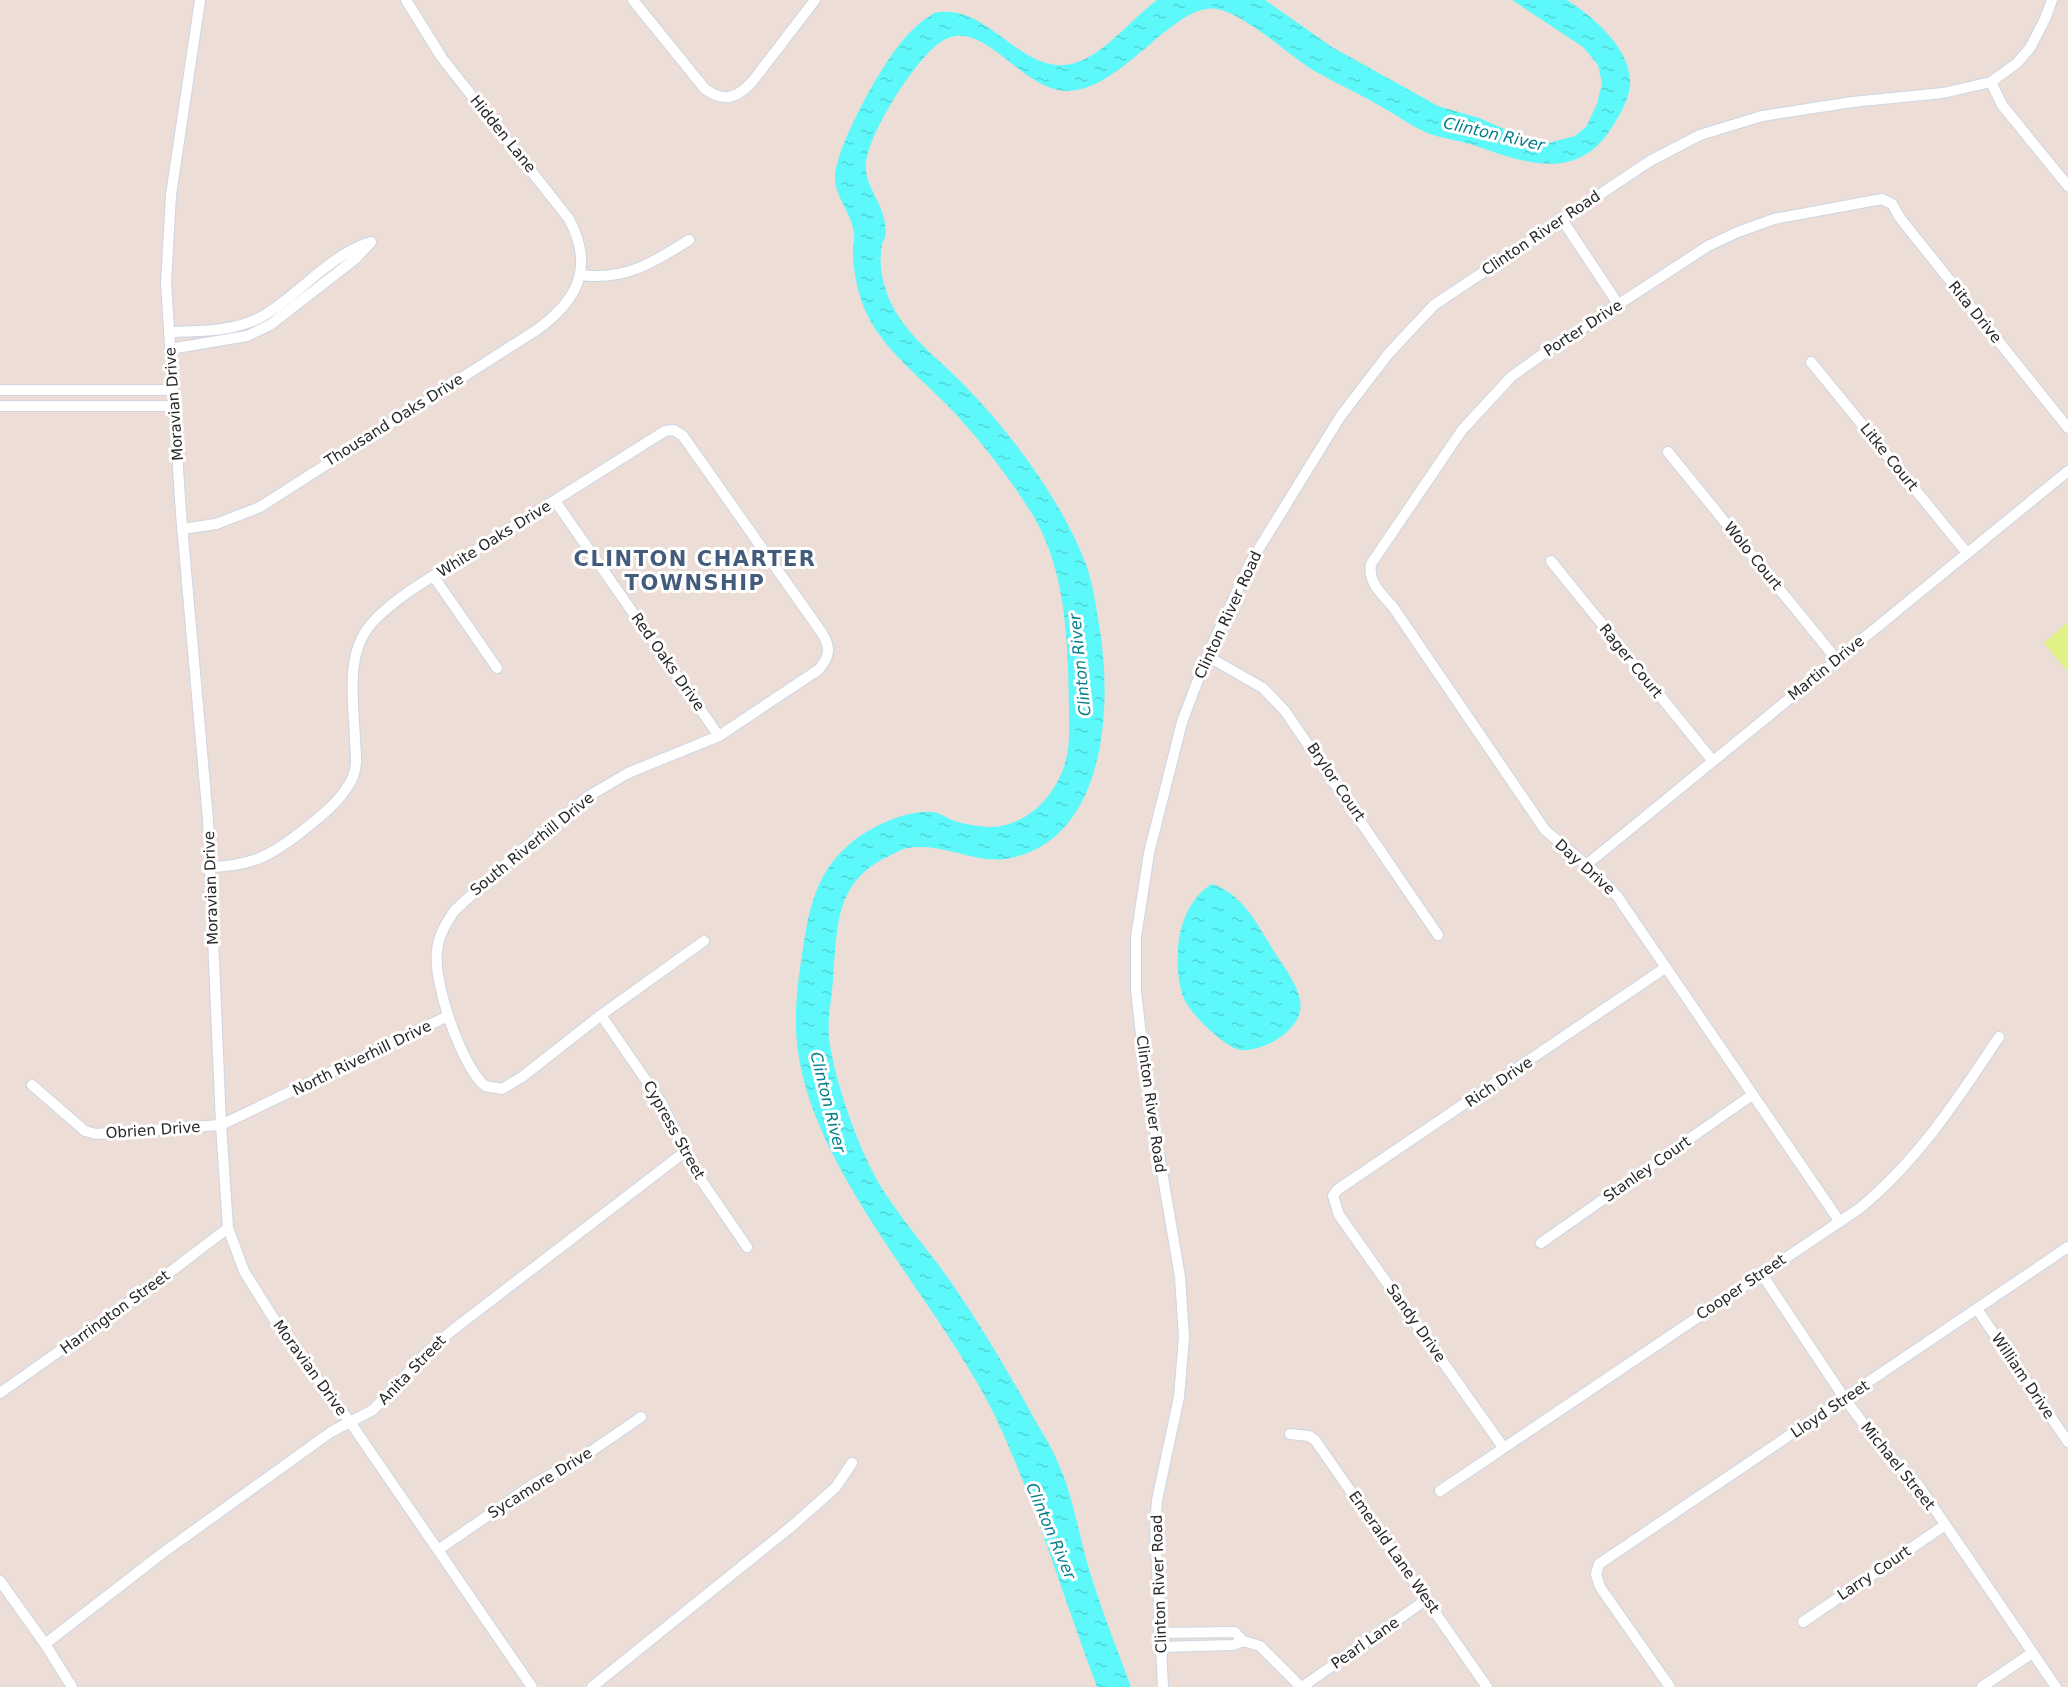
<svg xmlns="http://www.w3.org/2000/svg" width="2068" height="1687" font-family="'DejaVu Sans',sans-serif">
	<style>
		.pitch { fill: #e0f286 }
		.water { fill: url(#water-ripples) }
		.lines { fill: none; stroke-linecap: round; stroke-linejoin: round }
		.minor-casing { stroke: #ccd6e3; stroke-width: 12 }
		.minor { stroke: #fff; stroke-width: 10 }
		.labels { text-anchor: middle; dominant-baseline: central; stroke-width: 6; stroke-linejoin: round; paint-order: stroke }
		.street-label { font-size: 15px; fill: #272727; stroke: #fff }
		.water-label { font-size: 16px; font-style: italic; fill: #03808c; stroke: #fff }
		.district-label { font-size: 21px; font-weight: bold; letter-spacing: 1.5px; fill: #445c7c; stroke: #fff }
	</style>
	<defs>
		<pattern id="water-ripples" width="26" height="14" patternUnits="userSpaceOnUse" patternTransform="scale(1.5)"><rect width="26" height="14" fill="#5df9fa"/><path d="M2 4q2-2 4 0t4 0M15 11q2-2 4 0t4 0" fill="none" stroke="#51d5d6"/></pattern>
	</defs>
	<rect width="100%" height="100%" fill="#ecddd6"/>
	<path class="pitch" d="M2068,622V672L2044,643Z"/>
	<g class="water">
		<path d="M1157,0H1265L1332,47L1438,106L1479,118L1541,145L1575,136L1586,127L1597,104L1602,83L1598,65L1583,47L1512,0H1567C1593,17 1626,44 1630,78C1632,96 1619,117 1609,132C1574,182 1522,162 1476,146C1462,141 1447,139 1433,135C1415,129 1398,116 1382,107C1360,94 1338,84 1316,72C1290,56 1245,14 1217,9C1174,1 1122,92 1066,91C1018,89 980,11 938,44C914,62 864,138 866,169C867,188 883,204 885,224C887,245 883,232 881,253C879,271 885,293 894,309C911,339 940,360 964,385C1012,434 1063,502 1087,567C1093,585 1096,606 1099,625C1113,705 1107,842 1006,859C977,863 948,846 919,847C902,848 905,848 891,855C834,881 838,925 833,979C832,998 827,1019 829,1038C834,1080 860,1154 883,1190C904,1223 931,1253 953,1285C981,1326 1006,1368 1030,1411C1039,1428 1051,1445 1058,1463C1072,1493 1078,1530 1087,1562C1099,1604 1116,1646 1131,1687H1097C1063,1597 1036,1503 995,1416C938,1298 799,1160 796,1028C795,997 800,967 805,936C813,885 830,850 877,826C892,818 916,810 933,812C940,813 947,818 954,821C964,824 977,826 988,827C1028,827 1059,794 1067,755C1070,741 1069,723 1069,709C1068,645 1067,574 1034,517C1010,478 981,441 949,407C923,380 890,355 871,322C860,304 854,277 853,256C852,248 855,240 854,233C852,214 835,197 835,178C835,149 880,67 900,44C909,32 921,21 934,13C993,0 1025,89 1085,59C1110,47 1134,17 1157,0Z"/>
		<path d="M1212,884C1245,895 1259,928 1277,956C1286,970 1297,984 1300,1000C1306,1028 1265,1052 1241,1050C1225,1048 1191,1014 1184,999C1178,983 1177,967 1178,950C1179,925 1190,897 1212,884Z"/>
	</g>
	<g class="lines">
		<defs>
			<g id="minor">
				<path d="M200,0L171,195L166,283L181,514L208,820L221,1125L228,1228L244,1271L284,1335L350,1422L532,1687"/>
				<path d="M633,0L705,89C724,103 737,98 752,82L815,0"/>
				<path d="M1991,82L2002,105L2068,186"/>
				<path d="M1561,218L1618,304"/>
				<path d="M580,275C624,281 653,263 689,240"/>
				<path d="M169,332C201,331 234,332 263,316C300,294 326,258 368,243"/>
				<path d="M170,349L247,336L270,325L355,259L371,242"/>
				<path d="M1811,362L1967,553"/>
				<path d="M0,390H173"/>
				<path d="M0,406H174"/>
				<path d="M1668,452L1837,660"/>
				<path d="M555,501L719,736"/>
				<path d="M182,529L216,524L260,507L538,329C579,299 594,266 569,219L442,58L406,0"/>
				<path d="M1551,561L1712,760"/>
				<path d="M434,577L497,668"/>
				<path d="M1207,656L1263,688L1285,711L1438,935"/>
				<path d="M1586,865L2068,471"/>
				<path d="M210,867C250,866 269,857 301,832C319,818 340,802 351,781C358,768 356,755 355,741C354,703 344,654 372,623C398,594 444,570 476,550C539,511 602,471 665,431L674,430L683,436L822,633C831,648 830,657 818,670L719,736L628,773L589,796L518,853L455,910C446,923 438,936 437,952C433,983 462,1067 485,1086L502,1089L522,1077L601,1015L704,941"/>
				<path d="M601,1015L661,1102L693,1168L747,1247"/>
				<path d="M32,1085L85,1131L96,1134L221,1125L448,1016"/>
				<path d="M1840,1222L1617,896L1596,873L1545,830L1393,607C1381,593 1368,583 1371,564L1462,430L1511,377L1547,351L1708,246L1738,232L1774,219L1882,199L1892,204L1900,218L2068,428"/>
				<path d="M1541,1243L1752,1095"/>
				<path d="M1761,1273L1845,1399L1877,1442L1919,1486L2056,1687"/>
				<path d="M1977,1309L2068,1442"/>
				<path d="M0,1393L157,1282L228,1228"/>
				<path d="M1290,1434L1309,1436L1315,1440L1487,1687"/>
				<path d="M1503,1447L1339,1215L1333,1196L1337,1190L1665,968"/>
				<path d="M1440,1491L1860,1208C1918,1160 1958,1099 1999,1037"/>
				<path d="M438,1550L532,1485L580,1459L641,1417"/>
				<path d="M0,1581L45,1644L72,1687"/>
				<path d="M1803,1622L1945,1525"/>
				<path d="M1159,1633L1235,1632L1243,1641L1233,1645L1160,1647"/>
				<path d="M1243,1641L1260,1646L1301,1687"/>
				<path d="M45,1644L164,1552L331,1432L373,1410L429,1350L454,1329L686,1151"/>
				<path d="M592,1687L792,1526L836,1487L852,1463"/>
				<path d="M1163,1687L1155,1527L1157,1500L1179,1397L1184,1337L1180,1277L1145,1072L1136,990V937L1149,853L1182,722L1207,656L1250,563L1340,417L1389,353L1434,305L1650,161L1700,135L1762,116L1852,102L1943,93L1991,82L2017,63L2030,48L2045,19L2052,0"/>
				<path d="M1302,1687L1427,1599"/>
				<path d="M1670,1687L1600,1587L1596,1574L1599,1564L2068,1247"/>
				<path d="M1982,1687L2032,1653"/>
			</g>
		</defs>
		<use href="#minor" class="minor-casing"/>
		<use href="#minor" class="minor"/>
	</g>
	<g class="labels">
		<g class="street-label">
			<text transform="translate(503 134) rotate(51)">Hidden Lane</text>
			<text transform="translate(1541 233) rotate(-34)">Clinton River Road</text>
			<text transform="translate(1975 312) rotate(51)">Rita Drive</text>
			<text transform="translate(1583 328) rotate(-33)">Porter Drive</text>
			<text transform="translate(174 404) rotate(-94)">Moravian Drive</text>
			<text transform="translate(394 420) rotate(-32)">Thousand Oaks Drive</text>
			<text transform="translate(1889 457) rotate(51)">Litke Court</text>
			<text transform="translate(494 539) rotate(-32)">White Oaks Drive</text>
			<text transform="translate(1753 556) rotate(51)">Wolo Court</text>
			<text transform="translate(1228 615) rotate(-65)">Clinton River Road</text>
			<text transform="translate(1631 661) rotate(51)">Rager Court</text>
			<text transform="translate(668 662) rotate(55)">Red Oaks Drive</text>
			<text transform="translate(1826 668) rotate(-39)">Martin Drive</text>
			<text transform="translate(1336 782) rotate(56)">Brylor Court</text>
			<text transform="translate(532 844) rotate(-39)">South Riverhill Drive</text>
			<text transform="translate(1585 867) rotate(42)">Day Drive</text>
			<text transform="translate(211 888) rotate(-92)">Moravian Drive</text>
			<text transform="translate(362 1058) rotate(-26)">North Riverhill Drive</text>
			<text transform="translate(1499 1082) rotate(-34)">Rich Drive</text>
			<text transform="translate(1151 1104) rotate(82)">Clinton River Road</text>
			<text transform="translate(153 1130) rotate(-4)">Obrien Drive</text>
			<text transform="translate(674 1130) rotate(61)">Cypress Street</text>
			<text transform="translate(1647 1169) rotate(-35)">Stanley Court</text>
			<text transform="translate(1741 1287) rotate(-34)">Cooper Street</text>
			<text transform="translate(115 1312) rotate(-36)">Harrington Street</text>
			<text transform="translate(1416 1323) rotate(55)">Sandy Drive</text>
			<text transform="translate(310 1368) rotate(54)">Moravian Drive</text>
			<text transform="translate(412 1370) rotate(-46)">Anita Street</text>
			<text transform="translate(2023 1376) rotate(56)">William Drive</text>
			<text transform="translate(1830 1409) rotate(-34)">Lloyd Street</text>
			<text transform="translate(1898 1466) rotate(51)">Michael Street</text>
			<text transform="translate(540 1483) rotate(-32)">Sycamore Drive</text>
			<text transform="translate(1394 1552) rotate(55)">Emerald Lane West</text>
			<text transform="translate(1874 1573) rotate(-34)">Larry Court</text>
			<text transform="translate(1159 1584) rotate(-92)">Clinton River Road</text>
			<text transform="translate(1365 1643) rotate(-35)">Pearl Lane</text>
		</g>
		<g class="water-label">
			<text transform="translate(1494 134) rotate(13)">Clinton River</text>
			<text transform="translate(1080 665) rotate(-96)">Clinton River</text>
			<text transform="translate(828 1102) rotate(76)">Clinton River</text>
			<text transform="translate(1051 1531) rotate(67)">Clinton River</text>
		</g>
		<g class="district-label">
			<text x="695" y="559">CLINTON CHARTER<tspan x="695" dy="24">TOWNSHIP</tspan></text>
		</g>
	</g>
</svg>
